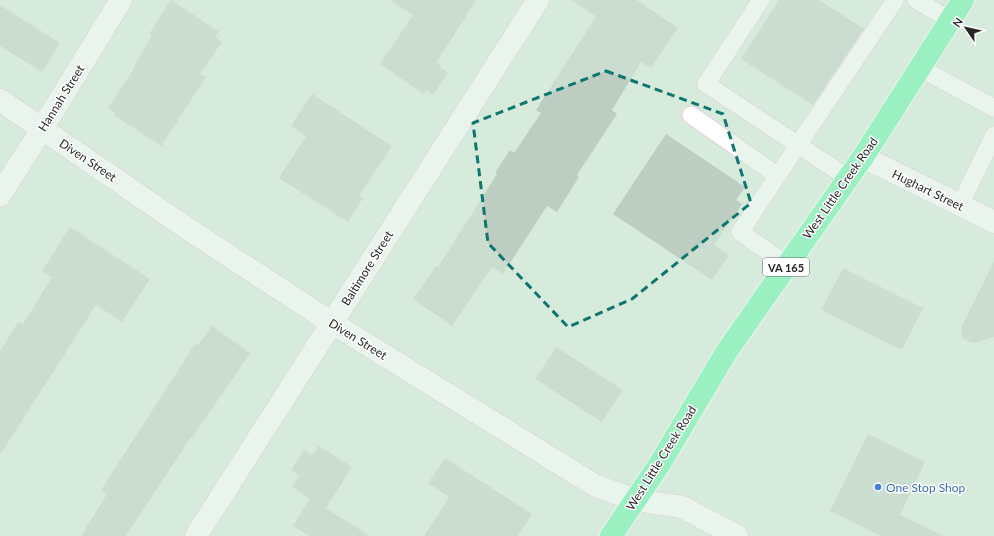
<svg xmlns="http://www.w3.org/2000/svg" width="994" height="536" font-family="Lato,sans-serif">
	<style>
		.building { fill: #bdcdc1 }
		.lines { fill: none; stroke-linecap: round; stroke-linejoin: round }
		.lane-casing { stroke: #e1cdd7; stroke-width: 19 }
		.street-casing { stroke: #e1cdd7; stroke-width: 24 }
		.secondary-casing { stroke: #e1cdd7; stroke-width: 24 }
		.primary-casing { stroke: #fff; stroke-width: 24 }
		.lane { stroke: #fff; stroke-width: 17 }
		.street { stroke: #fff; stroke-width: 22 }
		.secondary { stroke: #fff; stroke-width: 22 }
		.primary { stroke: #50f79f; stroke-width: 22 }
		.marked { fill: none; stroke: #0f766e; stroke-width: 3; stroke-dasharray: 8 5; stroke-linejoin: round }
		.shop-dot { fill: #3f7fe0; stroke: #fff; stroke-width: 1.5 }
		.labels { text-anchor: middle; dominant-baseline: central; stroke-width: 3; stroke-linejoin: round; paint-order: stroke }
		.shield { fill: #fff; stroke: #686868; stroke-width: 1 }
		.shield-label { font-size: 11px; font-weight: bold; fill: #272727 }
		.street-label { font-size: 12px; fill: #272727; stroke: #fff }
		.shop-label { font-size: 12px; fill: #366cbe; stroke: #fff; text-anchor: start }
	</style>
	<rect width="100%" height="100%" fill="#d7ebdd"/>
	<g class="building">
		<path d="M171,0L219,32L215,37L222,42L200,74L206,77L161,146L114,115L115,113L108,108L135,67L134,66L152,36L149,34Z"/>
		<path d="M390,0H476L437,62L441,65L440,67L448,73L433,95L426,90L423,94L380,64L413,15Z"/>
		<path d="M571,0H637L678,28L651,68L641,62L612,110L617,114L577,175L579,177L557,212L547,206L503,274L492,267L452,326L413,299L436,266L438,267L497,174L495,173L510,150L514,153L541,113L536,110L595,18V16Z"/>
		<path d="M779,0H819L864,29L813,105L741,59Z"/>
		<path d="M0,5L60,43L42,72L0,46Z"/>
		<path d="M312,94L392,146L359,196L363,198L348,222L279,178L306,136L291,126Z"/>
		<path d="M666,134L745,187L736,200L742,204L714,245L729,255L712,280L613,214Z"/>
		<path d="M70,227L150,279L122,322L96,305L0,455V351L18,322L23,324L52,277L42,271Z"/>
		<path d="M994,261V337L973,343L963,339L961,328Z"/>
		<path d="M843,268L923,308L902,350L821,310Z"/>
		<path d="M212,326L250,353L192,438L191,437L126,536H81L107,494L101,490L195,344L198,345Z"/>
		<path d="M556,347L623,390L602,422L535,379Z"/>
		<path d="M868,434L925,462L900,515L944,536H880L830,511Z"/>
		<path d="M319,446L352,467L326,508L370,536H309L293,526L310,499L292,487L299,476L291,470L304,450L313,455Z"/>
		<path d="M445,458L532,514L518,536H424L449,497L428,483Z"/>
	</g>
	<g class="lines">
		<defs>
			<g id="lane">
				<path d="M761,0L706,84L848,178"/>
				<path d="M916,0L950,20"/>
				<path d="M920,68L994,108"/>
				<path d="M691,115L778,176"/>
				<path d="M960,205L994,135"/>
				<path d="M787,265L740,232L895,0"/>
			</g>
			<g id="street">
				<path d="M863,157L994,222"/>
				<path d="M0,195L42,129L121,0"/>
				<path d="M196,536L538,0"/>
			</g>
			<path id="secondary" d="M0,100L185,227L332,323L596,486L636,500L682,507L737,536"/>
			<path id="primary" d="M611,536L659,465L727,351L863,157L963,0"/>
		</defs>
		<use href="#lane" class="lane-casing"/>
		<use href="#street" class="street-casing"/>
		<use href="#secondary" class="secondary-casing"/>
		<use href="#primary" class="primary-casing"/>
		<use href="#lane" class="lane"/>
		<use href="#street" class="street"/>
		<use href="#secondary" class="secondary"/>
		<use href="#primary" class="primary"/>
	</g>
	<path d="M0 0H994V536H0ZM606,71L723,114L751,203L632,299L568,327L488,243L473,123Z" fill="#d7ebdd" fill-opacity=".55" fill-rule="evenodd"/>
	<path class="marked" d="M606,71L723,114L751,203L632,299L568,327L488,243L473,123Z"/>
	<circle class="shop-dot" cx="878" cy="487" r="4"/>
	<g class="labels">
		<rect class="shield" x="763" y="258" width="46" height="18" rx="3"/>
		<g class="shield-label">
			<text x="786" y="267">VA 165</text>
		</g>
		<g class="street-label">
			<text transform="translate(61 98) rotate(-58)">Hannah Street</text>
			<text transform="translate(88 160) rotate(34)">Diven Street</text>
			<text transform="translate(840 188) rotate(-55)">West Little Creek Road</text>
			<text transform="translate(928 190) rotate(26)">Hughart Street</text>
			<text transform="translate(367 268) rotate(-58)">Baltimore Street</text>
			<text transform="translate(358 339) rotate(32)">Diven Street</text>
			<text transform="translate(661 458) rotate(-58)">West Little Creek Road</text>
		</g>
		<g class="shop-label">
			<text x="886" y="487">One Stop Shop</text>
		</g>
	</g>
	<g transform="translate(966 28) rotate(304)" stroke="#ffffff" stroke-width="3" paint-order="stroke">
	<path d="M0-3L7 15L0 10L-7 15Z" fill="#272727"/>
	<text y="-6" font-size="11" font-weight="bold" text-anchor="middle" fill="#272727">N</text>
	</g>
</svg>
